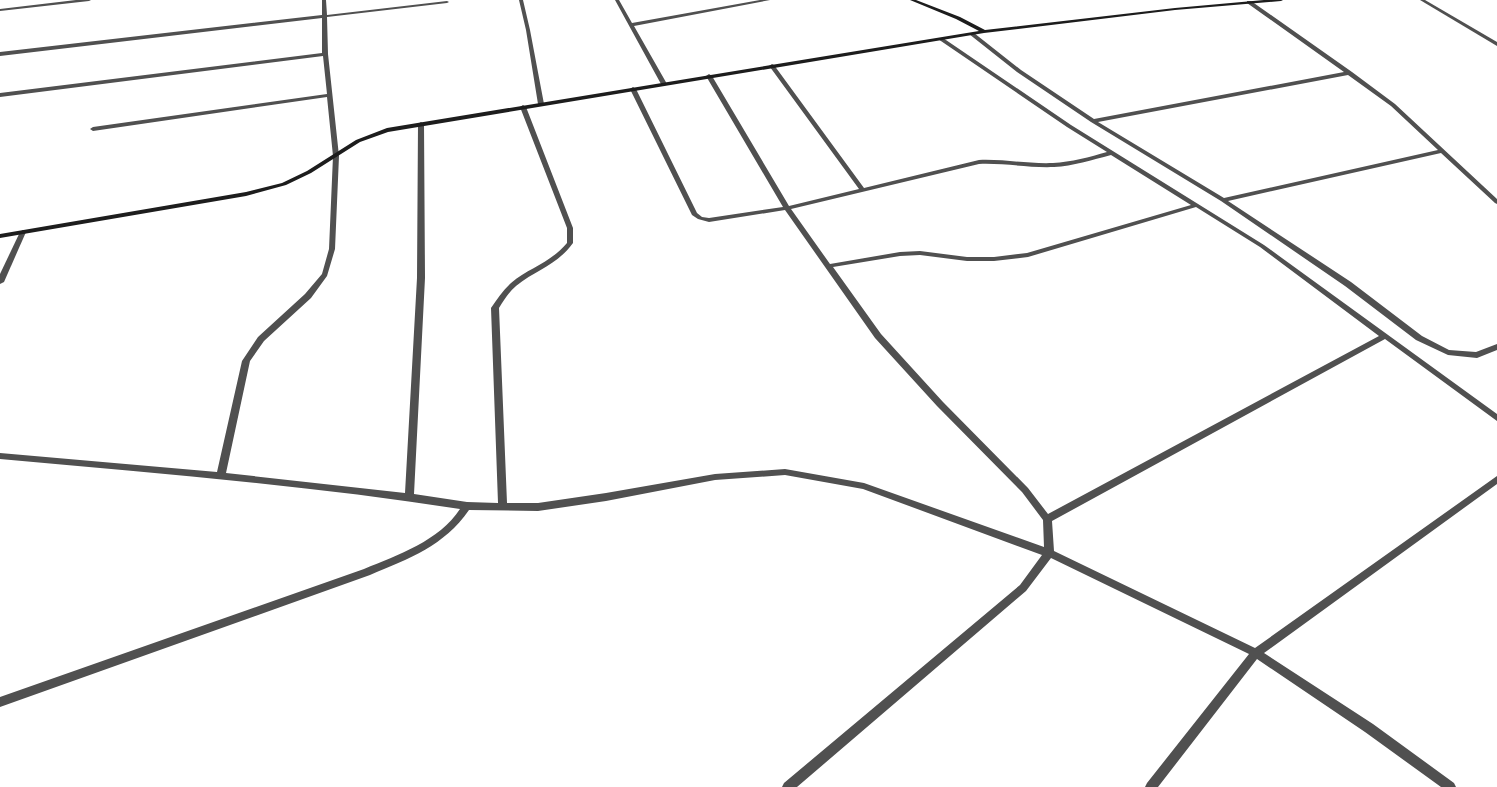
<svg xmlns="http://www.w3.org/2000/svg" width="1497" height="787" font-family="Overpass,sans-serif">
	<style>
		.lines { fill: none; stroke-linecap: round; stroke-linejoin: round }
		.street { fill: #505050; fill-rule: evenodd }
		.secondary { fill: #1d1d1d; fill-rule: evenodd }
	</style>
	<rect width="100%" height="100%" fill="#fff"/>
	<g class="lines">
		<g class="street">
			<path d="M76,0H91L89,1L0,11V9Z"/>
			<path d="M322,0H326L327,15L447,1L449,2L447,3L327,17L328,54L339,156L335,249L327,276L311,298L264,341L250,361L226,473L405,493L417,278L418,124L421,122L424,124L425,278L414,494L467,502L498,503L491,308C497,299 503,290 511,283C530,267 549,264 567,243V228L520,107L523,105L526,107L573,228V243C556,266 537,269 516,286C509,292 504,300 499,308L507,503H538L606,493L715,474L785,469L864,483L1044,547L1043,520L1022,492L937,406L875,338L785,210L709,222L698,219L692,215L630,89L633,87L636,89L697,213L702,217L709,218L783,207L706,76L709,74L712,76L789,206L859,189L770,67L769,66L772,64L774,65L864,188L979,160C1004,159 1028,164 1053,163C1071,162 1090,157 1107,152L1067,127L938,39L943,38L1071,125L1264,245L1497,414V421L1385,339L1052,521L1054,551L1255,648L1497,476V484L1264,653L1373,724L1454,783L1456,787H1441L1365,732L1257,659L1158,787H1145L1147,783L1249,654L1051,558L1026,591L797,787H782L784,783L1020,585L1042,555L863,489L785,475L715,480L606,501L538,511L469,510C444,546 410,558 370,575L0,707V697L364,569C398,555 439,541 460,509C308,485 153,473 0,459V453L217,472L242,361L258,337L305,294L322,274L329,249L333,156L327,97L93,131L90,129L93,127L327,94L323,56L0,97V93L322,53V18L0,56V52L322,15ZM1111,155L1191,205L1027,253L994,257H967L920,251L900,252L830,264L791,209L979,164C1004,163 1029,168 1054,167C1073,166 1092,160 1111,155ZM1196,207L1260,247L1379,336L1048,514L1028,488L943,402L881,334L833,267L900,256L920,255L967,261H994L1028,257Z"/>
			<path d="M519,0H523L530,30L544,104L541,106L538,104L526,30Z"/>
			<path d="M615,0H619L632,23L760,0H770L634,26L667,84L664,86L661,84Z"/>
			<path d="M1420,0H1425L1497,42V46Z"/>
			<path d="M1247,1H1251L1352,72L1395,104L1497,199V204L1495,203L1441,153L1228,201L1351,282L1422,336L1449,350L1476,352L1497,344V350L1477,358L1448,355L1416,340L1345,286L1221,201L1091,122L1017,72L969,34L974,33L1021,70L1094,119L1344,72L1247,3ZM1348,75L1391,106L1438,150L1224,198L1098,122Z"/>
			<path d="M23,230L26,232L4,282L0,284V274L20,232Z"/>
		</g>
		<path class="secondary" d="M910,0H916L960,17L985,30L1175,8L1264,0H1283L1281,1L1175,10L984,33L388,132L360,142L311,173L286,185L246,196L0,238V234L246,192L282,183L307,171L356,140L387,128L979,31L956,19Z"/>
	</g>
</svg>
